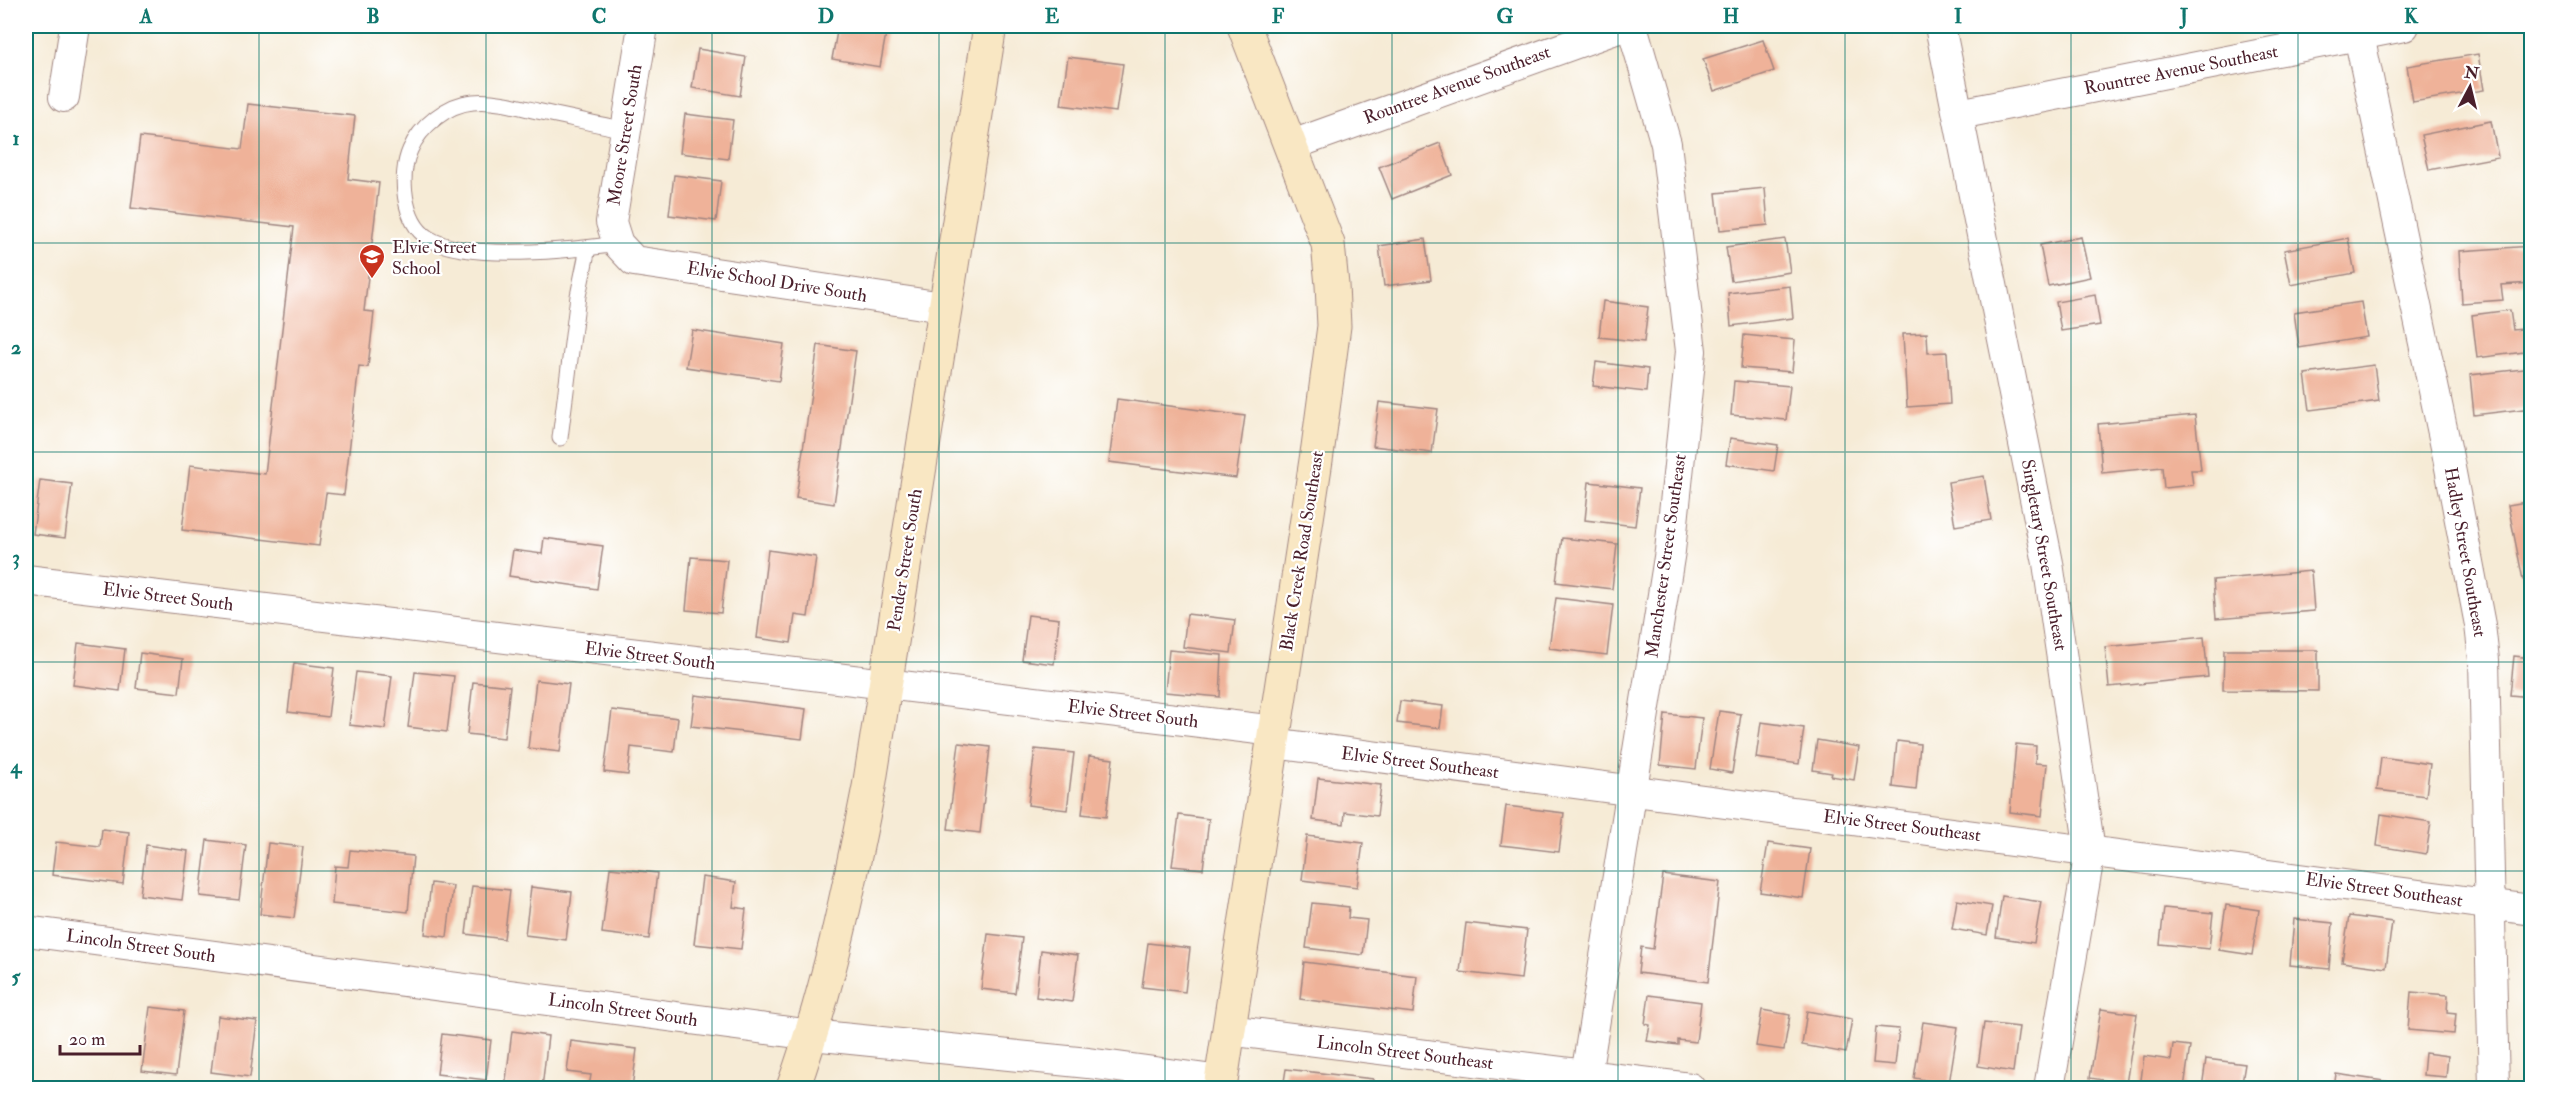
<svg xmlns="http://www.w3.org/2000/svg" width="2557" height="1114" font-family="'IM FELL Double Pica',serif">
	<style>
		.building { fill: #efb299 }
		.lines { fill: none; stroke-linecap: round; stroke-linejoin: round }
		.lane-casing { stroke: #a08580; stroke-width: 17 }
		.street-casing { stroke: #a08580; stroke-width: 32 }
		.secondary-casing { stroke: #a08580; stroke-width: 35 }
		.lane { stroke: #fff; stroke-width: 15 }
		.street { stroke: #fff; stroke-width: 30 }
		.secondary { stroke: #f9e7c3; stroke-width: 33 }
		.grid { fill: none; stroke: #0f766e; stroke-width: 1.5; stroke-opacity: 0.55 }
		.labels { text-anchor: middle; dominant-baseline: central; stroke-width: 4.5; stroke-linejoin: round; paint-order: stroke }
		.street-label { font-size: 18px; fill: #4a1f2b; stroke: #fff }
		.poi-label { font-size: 18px; fill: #4a1f2b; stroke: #fff; text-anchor: start }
		.neatline { fill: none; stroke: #0f766e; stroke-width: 2 }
		.grid-label { font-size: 20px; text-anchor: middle; font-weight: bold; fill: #0f766e }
	</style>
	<rect width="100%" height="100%" fill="#fff"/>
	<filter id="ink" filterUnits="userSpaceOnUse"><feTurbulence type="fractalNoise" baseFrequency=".0167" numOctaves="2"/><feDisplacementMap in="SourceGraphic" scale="12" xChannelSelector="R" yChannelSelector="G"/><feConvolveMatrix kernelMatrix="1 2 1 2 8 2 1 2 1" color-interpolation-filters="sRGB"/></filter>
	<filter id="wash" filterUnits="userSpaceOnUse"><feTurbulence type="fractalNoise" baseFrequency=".008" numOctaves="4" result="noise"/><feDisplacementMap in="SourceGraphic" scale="24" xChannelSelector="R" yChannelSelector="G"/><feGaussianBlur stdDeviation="1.35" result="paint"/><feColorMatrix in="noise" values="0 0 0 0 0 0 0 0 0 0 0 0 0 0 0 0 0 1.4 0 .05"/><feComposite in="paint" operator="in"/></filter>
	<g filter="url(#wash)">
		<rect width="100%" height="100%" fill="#f6ebd6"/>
		<g id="blocks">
			<g class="building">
				<path d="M838,26L887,28L880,67L832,59Z"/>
				<path d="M2180,26H2213V27L2181,31Z"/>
				<path d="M1763,40L1774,71L1714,91L1703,59Z"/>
				<path d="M698,49L746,57L740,96L692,88Z"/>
				<path d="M2478,54L2484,90L2413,102L2407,66Z"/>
				<path d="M1068,57L1123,64L1116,112L1061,105Z"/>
				<path d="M248,104L355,116L348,179L379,183L364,311L374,312L368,367L359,366L344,495L326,493L319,546L182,530L190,465L265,474L294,227L131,208L140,137L242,149Z"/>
				<path d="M685,114L733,120L728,159L680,153Z"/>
				<path d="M2491,121L2498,157L2429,170L2421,135Z"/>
				<path d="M1440,143L1452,175L1392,199L1379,167Z"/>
				<path d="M674,175L721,181L716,221L669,215Z"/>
				<path d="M1765,188L1768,225L1720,230L1716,193Z"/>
				<path d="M2081,237L2090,277L2048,286L2040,245Z"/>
				<path d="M2348,238L2355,273L2291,285L2284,250Z"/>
				<path d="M1425,239L1431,280L1384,286L1379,246Z"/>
				<path d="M1785,239L1790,272L1731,281L1726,247Z"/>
				<path d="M2532,246V283L2501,285L2503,300L2462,303L2459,251Z"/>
				<path d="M1790,286L1793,318L1731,326L1728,293Z"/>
				<path d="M2095,295L2100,325L2061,331L2056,302Z"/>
				<path d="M1603,301L1648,307L1644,342L1599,337Z"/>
				<path d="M2361,302L2367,337L2299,348L2294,312Z"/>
				<path d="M2510,310L2513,330L2532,328V351L2477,358L2472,315Z"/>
				<path d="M692,330L784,344L779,381L686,367Z"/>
				<path d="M1927,333L1928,353L1947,352L1950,404L1907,407L1903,334Z"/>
				<path d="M1744,335L1795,340L1792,372L1741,368Z"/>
				<path d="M818,345L856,351L834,504L796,498Z"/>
				<path d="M1596,362L1648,369L1646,392L1593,386Z"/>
				<path d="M2374,365L2379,401L2310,410L2305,374Z"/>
				<path d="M2532,368V408L2474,415L2470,375Z"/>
				<path d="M1734,381L1790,386L1786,420L1731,415Z"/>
				<path d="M1117,399L1245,416L1236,478L1109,462Z"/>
				<path d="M1379,402L1438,409L1432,453L1373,446Z"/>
				<path d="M2195,415L2201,470H2191L2193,485L2164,488L2162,467L2102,473L2098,424Z"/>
				<path d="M1730,438L1778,445L1774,471L1726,464Z"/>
				<path d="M1984,476L1991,520L1955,526L1948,482Z"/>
				<path d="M40,480L72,484L65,538L33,534Z"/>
				<path d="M1589,482L1640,488L1635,526L1585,520Z"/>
				<path d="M2532,501V579L2523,580L2508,505Z"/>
				<path d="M544,538L603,546L597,589L509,576L513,550L542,554Z"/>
				<path d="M1562,538L1617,544L1612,589L1556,582Z"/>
				<path d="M768,550L816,557L808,617L795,615L791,643L757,638Z"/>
				<path d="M691,557L727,560L721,613L686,610Z"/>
				<path d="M2311,571L2314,611L2216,619L2213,580Z"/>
				<path d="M1556,598L1613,605L1607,655L1549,648Z"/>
				<path d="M1187,614L1235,620L1231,653L1183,647Z"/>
				<path d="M1028,615L1059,619L1054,664L1022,660Z"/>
				<path d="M2204,637L2208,677L2109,687L2105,647Z"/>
				<path d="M78,643L125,649L120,691L73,685Z"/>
				<path d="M1169,650L1222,655L1220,697L1165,692Z"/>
				<path d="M2224,650H2318V691L2223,690Z"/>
				<path d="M140,653L183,659L179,693L136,688Z"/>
				<path d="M2514,656L2532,658V697L2510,695Z"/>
				<path d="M294,663L334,668L328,717L288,712Z"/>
				<path d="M356,672L392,676L385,729L349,725Z"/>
				<path d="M415,672L454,676L447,732L408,727Z"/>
				<path d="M536,680L569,684L560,752L528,748Z"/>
				<path d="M473,682L510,686L504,738L467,734Z"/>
				<path d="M695,695L806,709L802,739L691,726Z"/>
				<path d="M1400,701L1443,706L1440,728L1397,723Z"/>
				<path d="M612,710L678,718L674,752L631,747L628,775L604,772Z"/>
				<path d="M1719,711L1741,714L1732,773L1710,769Z"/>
				<path d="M1665,714L1702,718L1696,769L1660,765Z"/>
				<path d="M1761,722L1804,728L1799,764L1756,758Z"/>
				<path d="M1817,740L1859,747L1854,780L1831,776L1832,773L1813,770Z"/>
				<path d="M1897,741L1920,744L1916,790L1893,787Z"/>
				<path d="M959,743L990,747L980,833L948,829Z"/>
				<path d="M2016,744L2036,746L2035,763L2047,764L2042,816L2010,812Z"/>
				<path d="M1035,749L1074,753L1067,810L1028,805Z"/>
				<path d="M1089,756L1113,759L1106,817L1082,814Z"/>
				<path d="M2381,757L2430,764L2426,796L2377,790Z"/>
				<path d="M1318,778L1381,785L1377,816L1345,812L1344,824L1313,820Z"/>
				<path d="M1506,806L1564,813L1559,852L1501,845Z"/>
				<path d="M2381,814L2431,822L2426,854L2377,846Z"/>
				<path d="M1179,815L1209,819L1203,869L1172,866Z"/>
				<path d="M102,829L129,832L123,884L52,875L56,842L100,847Z"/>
				<path d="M1307,836L1363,843L1357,887L1302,880Z"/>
				<path d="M207,840L246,845L239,900L200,896Z"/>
				<path d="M268,843L303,847L294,918L260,914Z"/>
				<path d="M1768,843L1810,849L1803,898L1760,892Z"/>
				<path d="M146,845L188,851L182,900L140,895Z"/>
				<path d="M350,850L413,856L408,912L332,904L335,866L348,867Z"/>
				<path d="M610,868L657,873L649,939L602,933Z"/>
				<path d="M1663,875L1720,882L1708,982L1638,973L1641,947L1653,949Z"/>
				<path d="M702,877L736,882L733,907L746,909L741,949L694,944Z"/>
				<path d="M431,883L453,886L447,937L425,934Z"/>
				<path d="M472,886L510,890L504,939L466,934Z"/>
				<path d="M531,887L572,892L566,940L525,935Z"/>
				<path d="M2002,896L2041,902L2034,943L1996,937Z"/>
				<path d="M1957,900L1992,906L1987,935L1952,929Z"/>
				<path d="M1312,903L1349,907L1348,918L1367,920L1363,955L1306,948Z"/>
				<path d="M2226,905L2259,910L2252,955L2219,950Z"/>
				<path d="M2164,908L2213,913L2209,949L2160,944Z"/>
				<path d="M2349,916L2392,922L2386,968L2342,962Z"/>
				<path d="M2294,919L2333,923L2329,969L2290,965Z"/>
				<path d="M1466,923L1527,930L1521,979L1460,972Z"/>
				<path d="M988,934L1022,938L1015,993L981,989Z"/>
				<path d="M1148,943L1190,948L1185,992L1142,987Z"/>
				<path d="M1041,950L1078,955L1072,1002L1036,997Z"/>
				<path d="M1304,962L1417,976L1413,1013L1300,999Z"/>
				<path d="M2526,968H2532V1042H2528Z"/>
				<path d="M2411,992L2448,995L2447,1012L2456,1013L2454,1034L2408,1030Z"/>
				<path d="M1649,995L1701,1002L1696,1042L1678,1040V1045L1647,1041L1650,1025L1645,1024Z"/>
				<path d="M150,1007L184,1011L176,1075L142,1071Z"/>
				<path d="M2101,1009L2137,1014L2126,1084L2090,1078Z"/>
				<path d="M1762,1010L1790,1015L1784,1050L1756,1046Z"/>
				<path d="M1807,1011L1852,1019L1846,1053L1802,1045Z"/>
				<path d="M218,1016L257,1021L250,1077L211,1072Z"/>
				<path d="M1923,1022L1958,1027L1949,1084L1914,1078Z"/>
				<path d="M1984,1023L2019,1027L2013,1072L1978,1066Z"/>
				<path d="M1876,1027L1899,1029L1895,1065L1873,1063Z"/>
				<path d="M512,1031L548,1036L542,1088H505Z"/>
				<path d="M442,1034L491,1040L486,1080L437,1074Z"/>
				<path d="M571,1041L637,1049L632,1088L589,1087L591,1075L567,1072Z"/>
				<path d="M2173,1044L2190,1046L2184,1088H2140L2144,1056L2171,1060Z"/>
				<path d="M2425,1053L2448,1056L2446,1077L2423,1075Z"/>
				<path d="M2206,1059L2245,1064L2241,1088H2202Z"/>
				<path d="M1286,1069L1373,1079L1372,1088H1283Z"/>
				<path d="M2336,1074L2390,1082L2389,1088H2334Z"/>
				<path d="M911,1083L945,1086V1088H911Z"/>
			</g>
		</g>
	</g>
	<g filter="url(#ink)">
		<use href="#blocks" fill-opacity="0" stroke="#a08580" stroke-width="1.5"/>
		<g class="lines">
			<defs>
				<g id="lane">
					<path d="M618,244C572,250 467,262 428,238C403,222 399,175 410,150C420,126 448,104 473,102C494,100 516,106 537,111C566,117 596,124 626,130"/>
					<path d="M560,438L578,296L588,248"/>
				</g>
				<g id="street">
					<path d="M643,26L611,222L618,244L634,261L943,307"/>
					<path d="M1940,26L2048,563L2090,851L2049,1088"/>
					<path d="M2357,26L2447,452L2480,625L2484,660L2494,1088"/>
					<path d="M64,97L75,26"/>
					<path d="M1959,114L2404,26"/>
					<path d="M1292,145L1624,26"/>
					<path d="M26,580L1275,731"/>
					<path d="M1273,743L2532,910"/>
					<path d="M26,931L812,1035L1088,1063L1221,1081"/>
					<path d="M1228,1030L1690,1088"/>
					<path d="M1584,1088L1670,551L1691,351L1666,144L1632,26"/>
				</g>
				<g id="secondary">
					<path d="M793,1088C828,991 849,888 869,787L990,26"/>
					<path d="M1220,1088L1318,447L1334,326L1332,285L1328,244L1244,26"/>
				</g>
			</defs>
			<use href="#lane" class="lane-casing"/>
			<use href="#street" class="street-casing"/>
			<use href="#secondary" class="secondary-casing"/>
			<use href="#lane" class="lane"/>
			<use href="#street" class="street"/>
			<use href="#secondary" class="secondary"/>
		</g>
	</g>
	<path class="grid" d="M259,26V1088M486,26V1088M712,26V1088M939,26V1088M1165,26V1088M1392,26V1088M1618,26V1088M1845,26V1088M2071,26V1088M2298,26V1088M26,243H2532M26,452H2532M26,662H2532M26,871H2532"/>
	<defs>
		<symbol id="school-pin" viewBox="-11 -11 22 30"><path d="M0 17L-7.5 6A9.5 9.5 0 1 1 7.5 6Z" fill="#c8321e" stroke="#fff"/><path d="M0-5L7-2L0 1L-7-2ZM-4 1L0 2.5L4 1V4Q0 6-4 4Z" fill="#fff"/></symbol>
	</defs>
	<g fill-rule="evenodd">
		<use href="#school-pin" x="357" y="242" width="30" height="40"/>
	</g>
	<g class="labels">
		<g class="street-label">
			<text transform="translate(2181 70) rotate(-11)">Rountree Avenue Southeast</text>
			<text transform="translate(1457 85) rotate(-20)">Rountree Avenue Southeast</text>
			<text transform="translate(625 135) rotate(-81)">Moore Street South</text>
			<text transform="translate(777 282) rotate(9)">Elvie School Drive South</text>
			<text transform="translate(1302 551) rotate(-81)">Black Creek Road Southeast</text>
			<text transform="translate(2465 552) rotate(80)">Hadley Street Southeast</text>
			<text transform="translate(2044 555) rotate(80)">Singletary Street Southeast</text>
			<text transform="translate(1666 556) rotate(-82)">Manchester Street Southeast</text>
			<text transform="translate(905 560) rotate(-81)">Pender Street South</text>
			<text transform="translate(168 597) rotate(7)">Elvie Street South</text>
			<text transform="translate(650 656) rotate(7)">Elvie Street South</text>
			<text transform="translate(1133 714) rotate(7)">Elvie Street South</text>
			<text transform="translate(1420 763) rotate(7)">Elvie Street Southeast</text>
			<text transform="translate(1902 826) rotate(7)">Elvie Street Southeast</text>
			<text transform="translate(2384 890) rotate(8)">Elvie Street Southeast</text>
			<text transform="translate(141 946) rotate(8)">Lincoln Street South</text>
			<text transform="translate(623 1010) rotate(8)">Lincoln Street South</text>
			<text transform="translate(1405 1053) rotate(7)">Lincoln Street Southeast</text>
		</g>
		<g class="poi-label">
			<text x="392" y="247">Elvie Street<tspan x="392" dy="21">School</tspan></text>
		</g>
	</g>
	<rect width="2557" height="1114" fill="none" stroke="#fff" stroke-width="66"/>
	<g transform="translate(2470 87) rotate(7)" stroke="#ffffff" stroke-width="4.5" paint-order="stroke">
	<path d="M0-4.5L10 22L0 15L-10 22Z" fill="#4a1f2b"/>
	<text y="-9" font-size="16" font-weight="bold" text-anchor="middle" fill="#4a1f2b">N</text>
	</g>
	<path d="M60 1045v9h80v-9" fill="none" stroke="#4a1f2b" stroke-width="3"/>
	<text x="69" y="1045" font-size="18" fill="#4a1f2b" stroke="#ffffff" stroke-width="4.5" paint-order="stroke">20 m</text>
	<rect x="33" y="33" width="2491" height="1048" class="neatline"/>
	<g class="grid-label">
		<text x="146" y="23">A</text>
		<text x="373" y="23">B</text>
		<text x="599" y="23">C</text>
		<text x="826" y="23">D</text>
		<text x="1052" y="23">E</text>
		<text x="1278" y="23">F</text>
		<text x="1505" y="23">G</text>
		<text x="1731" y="23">H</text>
		<text x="1958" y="23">I</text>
		<text x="2184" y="23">J</text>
		<text x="2411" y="23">K</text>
		<text x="16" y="145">1</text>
		<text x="16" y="354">2</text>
		<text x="16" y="564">3</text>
		<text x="16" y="773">4</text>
		<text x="16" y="983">5</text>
	</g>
</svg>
